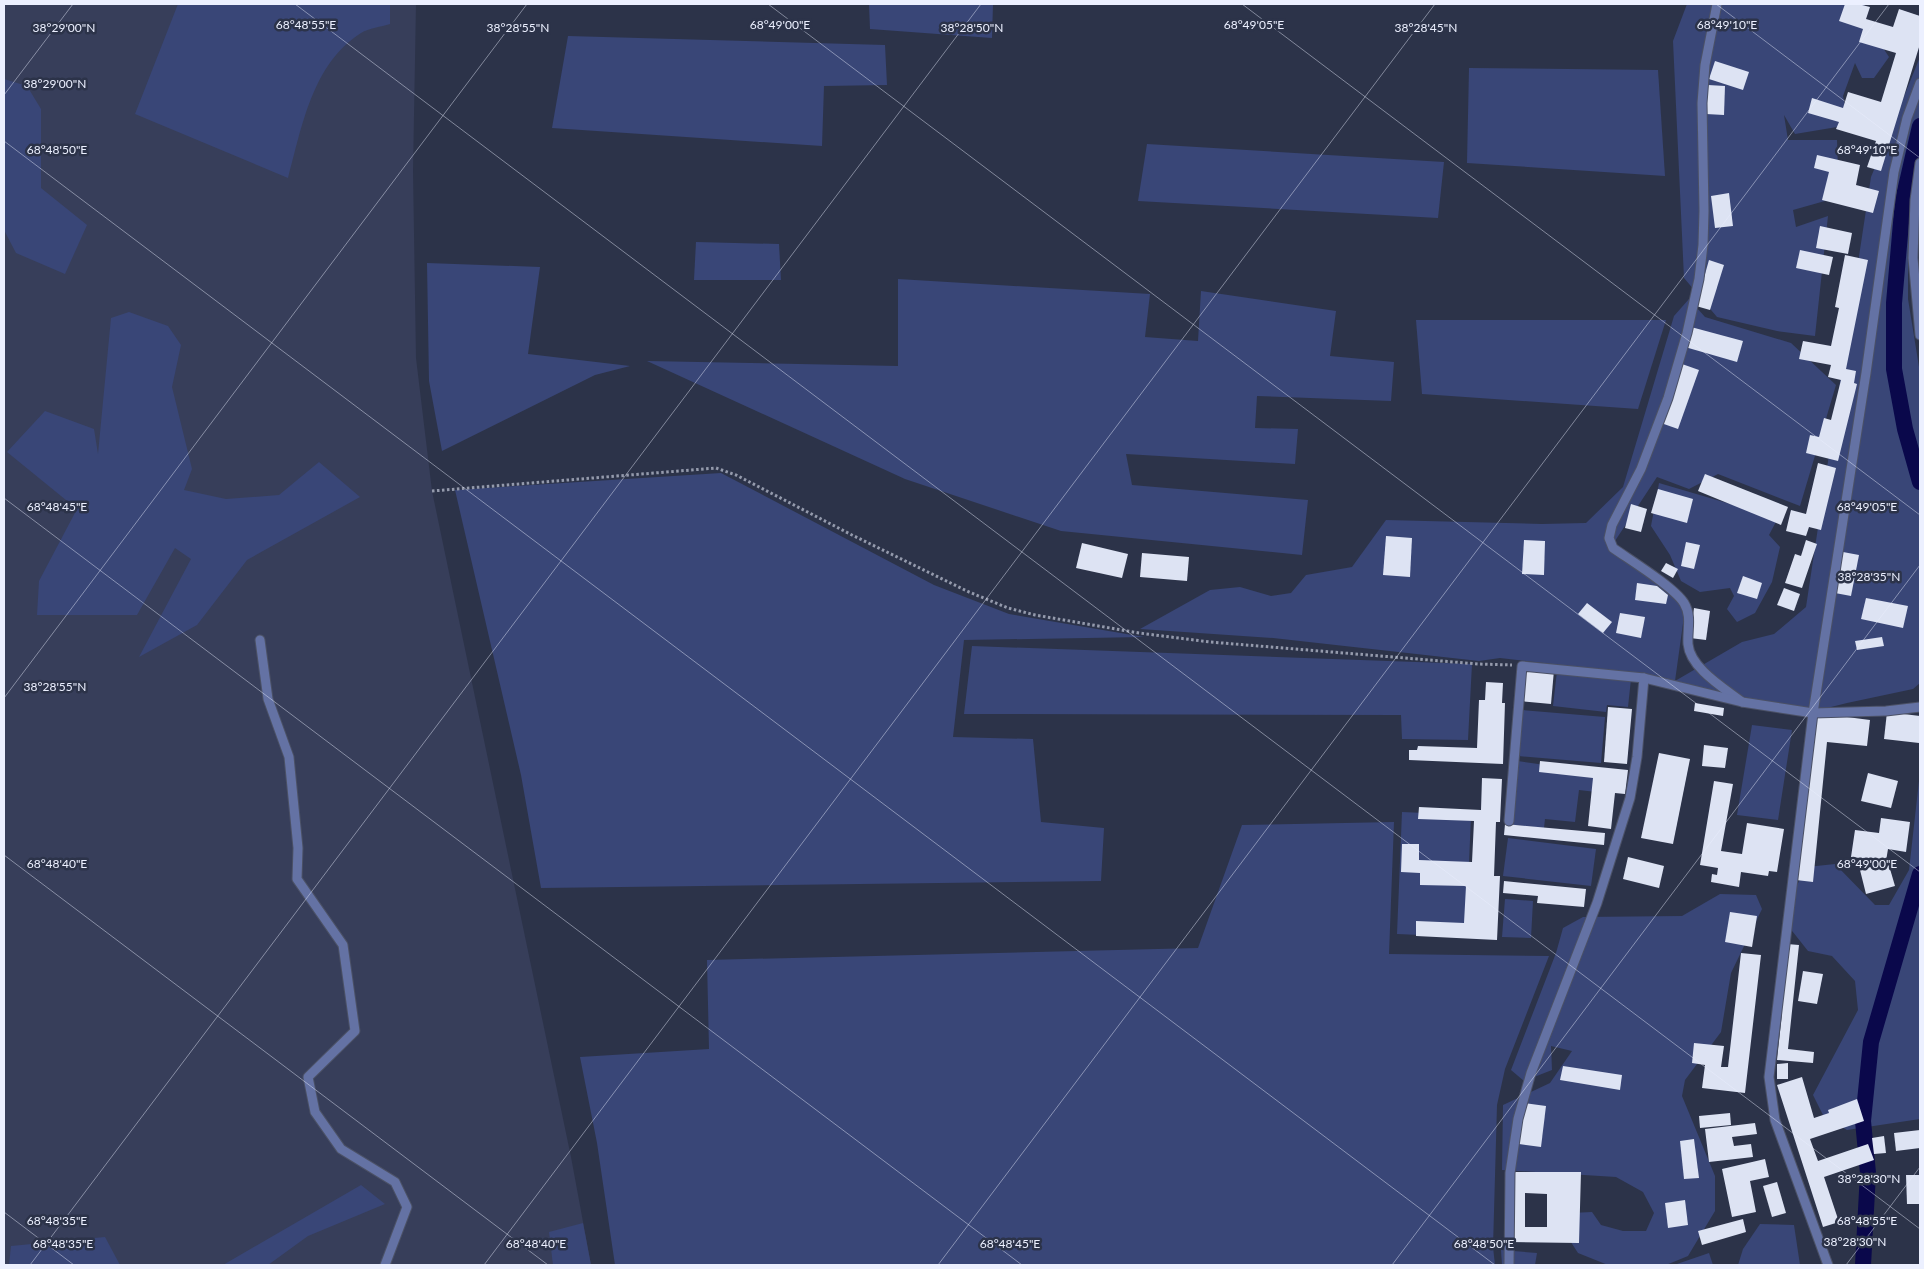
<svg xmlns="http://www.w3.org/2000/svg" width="1924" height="1269" font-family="Lato,sans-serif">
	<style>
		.built { fill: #373e5a }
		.green { fill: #394677 }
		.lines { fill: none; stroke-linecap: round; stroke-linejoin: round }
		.canal { stroke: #0a084b; stroke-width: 16 }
		.building { fill: #dde3f3; fill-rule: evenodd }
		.service-casing { stroke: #4b5166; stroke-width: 11 }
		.path { stroke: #949aac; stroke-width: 3; stroke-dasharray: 2.5 2.5; stroke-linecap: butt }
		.service { stroke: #6472a4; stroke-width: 9 }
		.ticks { fill: none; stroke: #ecf0ff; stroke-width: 1; stroke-opacity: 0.45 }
		.ticks-label { font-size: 12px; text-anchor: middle; fill: #ecf0ff; stroke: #2c3349; stroke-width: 5; stroke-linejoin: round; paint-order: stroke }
	</style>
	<rect width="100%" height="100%" fill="#2c3349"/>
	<path class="built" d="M4,4H416L413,171L416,358L432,491L571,1157L591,1265H4Z"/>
	<g class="green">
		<path d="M178,4H390V24C381,27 369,28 361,33C312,64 302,127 288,178L135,114Z"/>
		<path d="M869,4H993L992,38L870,29Z"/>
		<path d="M1687,4H1865L1861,14L1889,57L1874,78H1862L1855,63L1843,96L1849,125L1795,134L1784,115L1788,140H1837L1839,197L1793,210L1796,227L1828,216L1815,336L1777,331L1717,317L1684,278L1673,41Z"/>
		<path d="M568,36L885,45L887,85L824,86L822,146L552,128Z"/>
		<path d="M1920,57V157L1913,202L1908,259V299L1920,373V683L1913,689L1847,703L1811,712L1647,675L1500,658L1479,661L1273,638L1140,629L1210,590L1240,587L1271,596L1291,593L1306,575L1352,567L1386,520L1542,524L1586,523L1623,487L1674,316L1689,299L1705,317L1791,343L1836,385L1800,506L1718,474L1689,489L1657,477L1613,544L1678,590L1686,602L1675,681L1742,642L1774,634L1806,607L1871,177Z"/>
		<path d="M1469,68L1658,70L1665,176L1467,163Z"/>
		<path d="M4,79L27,86L41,109V188L87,225L65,274L16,253L4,230Z"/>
		<path d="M1147,144L1444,162L1438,218L1138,201Z"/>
		<path d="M696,242L779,244L781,280H694Z"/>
		<path d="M427,263L540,267L528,354L630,366L595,375L442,451L429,381Z"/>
		<path d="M898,279L1150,294L1145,337L1198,341L1201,291L1336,311L1330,356L1394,362L1391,401L1257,396L1255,428L1298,429L1295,464L1126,454L1132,485L1308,500L1302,555L1061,531L905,479L647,361L898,366Z"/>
		<path d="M129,312L168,326L181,345L172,387L192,469L184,490L226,499L279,495L319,462L360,497L247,560L197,625L139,657L191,559L175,548L137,615H37L39,581L77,509L7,452L45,411L94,429L98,454L111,318Z"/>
		<path d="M1416,320H1666L1638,409L1422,394Z"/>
		<path d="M721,473L934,585L1009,614L1144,637L964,640L953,737L1033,739L1041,822L1104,828L1101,881L541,888L521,775L455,490Z"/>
		<path d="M1659,483L1778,518L1769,535L1780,547L1772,582L1755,613L1737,622L1727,609L1734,596L1730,588L1700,592L1681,581L1670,555L1651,526Z"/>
		<path d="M972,646L1472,664L1468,740L1402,739L1401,715L964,714Z"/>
		<path d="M1557,671L1631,679L1628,707L1607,705L1606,712L1553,706Z"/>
		<path d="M1522,710L1605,717L1601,763L1518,756Z"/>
		<path d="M1752,725L1792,730L1778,820L1737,815Z"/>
		<path d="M1511,760L1599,773L1596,792L1579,790L1575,822L1545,819L1544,828L1505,824Z"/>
		<path d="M1920,772V1119L1847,1130L1823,1115L1813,1095L1858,1010L1855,981L1832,956L1808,951L1789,927L1788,901L1807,867L1835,864L1875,905H1889L1909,870Z"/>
		<path d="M1402,812L1471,815L1466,937L1397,934Z"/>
		<path d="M1394,822L1389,954L1549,956L1505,1069L1497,1105L1493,1247L1495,1265H615L597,1143L580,1057L709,1049L707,960L1198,948L1242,825Z"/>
		<path d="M1508,838L1596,849L1591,886L1503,876Z"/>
		<path d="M1720,894L1756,895L1762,909L1731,973L1721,1032L1685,1080L1682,1096L1715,1176V1211L1688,1256L1666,1265H1608L1578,1253L1565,1233L1571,1213L1592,1212L1601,1225L1623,1231H1646L1654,1213L1643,1192L1616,1177L1502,1170L1503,1105L1550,1083L1572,1051L1551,1046L1552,1070L1524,1081L1511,1070L1556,953L1563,928L1583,917L1682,916Z"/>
		<path d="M1505,899L1533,901L1531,938L1502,937Z"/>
		<path d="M361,1185L385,1204L308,1236L268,1265H223Z"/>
		<path d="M583,1223L591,1265H553L549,1232Z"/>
		<path d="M1760,1224L1794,1225L1800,1265H1738L1743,1249Z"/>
		<path d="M105,1237L120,1265H9L11,1246Z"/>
		<path d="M1501,1250L1537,1253L1535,1265H1502Z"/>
		<path d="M1709,1253L1713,1265H1674Z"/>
	</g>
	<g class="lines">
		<g class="canal">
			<path d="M1920,126L1903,200L1894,303V369L1905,429L1920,482"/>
			<path d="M1863,1265L1868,1173L1863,1121L1871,1042L1920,874"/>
		</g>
	</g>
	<g class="building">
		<path d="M1845,4H1858L1870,7L1866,19L1893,27L1899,9L1920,16V44L1881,171L1867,167L1876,141L1836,129L1839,122L1808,113L1812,98L1843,108L1848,92L1881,102L1896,53L1859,42L1863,29L1839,21Z"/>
		<path d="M1715,61L1749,72L1743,90L1709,79Z"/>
		<path d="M1708,85L1725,86L1724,115L1706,114Z"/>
		<path d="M1817,155L1860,165L1856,185L1879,191L1873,213L1822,200L1829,172L1814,168Z"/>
		<path d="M1729,193L1733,226L1715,228L1711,196Z"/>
		<path d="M1820,226L1852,233L1848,254L1816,248Z"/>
		<path d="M1800,250L1833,257L1829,275L1796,268Z"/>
		<path d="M1845,255L1868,260L1846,369L1856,371L1854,383L1857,384L1838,461L1806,453L1810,435L1819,437L1824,418L1831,420L1841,380L1828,377L1831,365L1799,359L1803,341L1831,346L1839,308L1835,307Z"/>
		<path d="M1709,260L1724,265L1710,310L1696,306Z"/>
		<path d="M1691,327L1743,341L1737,362L1685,347Z"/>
		<path d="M1682,364L1699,370L1678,429L1661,423Z"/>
		<path d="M1818,463L1836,468L1821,530L1809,527L1806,536L1786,531L1791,510L1806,514Z"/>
		<path d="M1705,474L1788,507L1781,525L1698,491Z"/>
		<path d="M1658,489L1693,499L1687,523L1651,513Z"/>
		<path d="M1631,504L1647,509L1641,532L1625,528Z"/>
		<path d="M1386,536L1412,538L1410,577L1383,575Z"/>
		<path d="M1524,540L1545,541L1544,575L1522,574Z"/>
		<path d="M1806,540L1817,544L1802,588L1785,583L1795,554L1801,556Z"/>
		<path d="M1686,542L1700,545L1694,569L1681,566Z"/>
		<path d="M1082,543L1128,554L1122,578L1076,568Z"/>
		<path d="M1843,552L1859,555L1851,596L1835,593Z"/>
		<path d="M1142,553L1189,557L1187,581L1140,577Z"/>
		<path d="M1666,563L1678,569L1673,578L1661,571Z"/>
		<path d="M1743,576L1762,583L1757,599L1737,593Z"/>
		<path d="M1637,583L1657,586L1668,595L1666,604L1635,600Z"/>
		<path d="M1784,588L1800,594L1794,611L1777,605Z"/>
		<path d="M1866,598L1908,606L1903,628L1861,619Z"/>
		<path d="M1587,603L1612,622L1603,633L1578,614Z"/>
		<path d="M1694,608L1710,611L1706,640L1690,638Z"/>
		<path d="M1620,613L1645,617L1641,638L1616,633Z"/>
		<path d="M1882,637L1884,646L1857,650L1855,641Z"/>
		<path d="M1523,667L1554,670L1551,704L1520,701Z"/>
		<path d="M1486,682L1503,683L1502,703H1505L1503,764L1409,760V750H1417L1418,746L1477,748L1479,700H1485Z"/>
		<path d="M1695,703L1724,708L1723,716L1694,711Z"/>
		<path d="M1608,707L1632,709L1627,764L1604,762Z"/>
		<path d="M1887,712L1920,716L1919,743L1884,739Z"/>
		<path d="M1816,713L1870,720L1867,746L1827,742L1813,882L1796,880Z"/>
		<path d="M1704,745L1728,748L1725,768L1702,766Z"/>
		<path d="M1659,753L1690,759L1673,844L1641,838Z"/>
		<path d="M1540,761L1628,770L1625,794L1615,793L1611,829L1588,826L1593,778L1539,772Z"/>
		<path d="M1868,773L1898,781L1891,808L1861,801Z"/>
		<path d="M1482,778L1502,779L1500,822H1496L1494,876H1500L1497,940L1416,936V921L1464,923L1466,886L1420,885V873L1401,872L1402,844H1419V860L1472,862L1474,821L1418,819L1419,807L1481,810Z"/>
		<path d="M1714,781L1733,784L1721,851L1742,854L1747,823L1784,829L1777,872L1769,871L1768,876L1741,872L1739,887L1711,882L1712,874L1717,875L1718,868L1700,865Z"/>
		<path d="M1881,818L1910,822L1906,852L1888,849L1886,861L1851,857L1855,830L1879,833Z"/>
		<path d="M1505,824L1605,833L1604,845L1504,835Z"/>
		<path d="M1628,857L1664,866L1659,888L1623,879Z"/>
		<path d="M1888,862L1895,886L1866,894L1860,870Z"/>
		<path d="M1504,881L1586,889L1584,907L1537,903L1538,896L1503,893Z"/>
		<path d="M1730,912L1757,916L1752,947L1725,942Z"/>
		<path d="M1787,944L1799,945L1788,1049L1814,1052L1813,1063L1777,1060L1782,1013L1780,1012Z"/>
		<path d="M1741,953L1761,955L1745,1093L1702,1088L1705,1065L1692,1063L1694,1043L1724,1046L1721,1067H1728Z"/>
		<path d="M1803,971L1823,974L1817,1004L1798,1001Z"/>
		<path d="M1788,1063V1079H1777V1064Z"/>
		<path d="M1563,1066L1622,1075L1620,1090L1560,1080Z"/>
		<path d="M1802,1077L1814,1118L1829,1113L1828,1110L1857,1099L1864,1121L1810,1139L1818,1161L1868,1144L1874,1160L1824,1177L1839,1222L1823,1227L1777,1085Z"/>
		<path d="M1524,1103L1546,1106L1541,1147L1519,1144Z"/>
		<path d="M1730,1113L1731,1125L1700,1128L1699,1116Z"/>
		<path d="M1755,1123L1757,1134L1732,1137L1734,1146L1751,1144L1753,1157L1709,1162L1705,1129Z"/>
		<path d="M1920,1130V1148L1896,1151L1894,1133Z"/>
		<path d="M1884,1136L1886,1153L1874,1154L1872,1138Z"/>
		<path d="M1694,1139L1699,1178L1684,1179L1680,1141Z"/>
		<path d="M1765,1159L1769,1177L1750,1181L1756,1212L1732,1217L1722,1169Z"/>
		<path d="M1512,1172H1581L1579,1243L1511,1242ZM1525,1193L1547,1194V1227H1525Z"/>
		<path d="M1906,1175H1920V1204H1907Z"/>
		<path d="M1777,1182L1786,1213L1772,1217L1763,1186Z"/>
		<path d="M1685,1200L1688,1225L1668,1228L1665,1203Z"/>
		<path d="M1743,1219L1746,1232L1702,1245L1698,1231Z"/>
	</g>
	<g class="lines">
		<defs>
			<g id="service">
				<path d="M1717,4L1705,65L1702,103L1704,211L1703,245L1699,279L1687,333L1668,398L1641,469L1612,525L1609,538L1613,548C1630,560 1674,587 1684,603C1692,616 1687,630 1688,644C1690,668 1724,688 1742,702"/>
				<path d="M1920,163L1915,200L1913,258L1920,335"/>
				<path d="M260,640L268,699L289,757L298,848L297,879L343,945L355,1031L308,1077L315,1112L341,1149L395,1182L407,1207L385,1265"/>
				<path d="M1509,821L1522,666L1644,678L1742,702L1813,713L1886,711L1920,707"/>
				<path d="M1509,1265L1510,1173L1518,1119L1531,1073L1597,903L1630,798L1637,757L1644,678"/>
				<path d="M1828,1265L1775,1120L1769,1077L1813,713L1866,373L1894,172L1907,118L1920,83"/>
			</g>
		</defs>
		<use href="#service" class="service-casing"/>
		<path class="path" d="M432,491L716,468L736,475L852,535L969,592L1008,608L1035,615L1139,633L1210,642L1478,664L1512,665"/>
		<use href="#service" class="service"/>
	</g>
	<path class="ticks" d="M295,4L1920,1229M768,4L1920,872M1242,4L1920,515M1716,4L1920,158M4,95L73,4M4,141L1495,1265M4,498L1022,1265M4,698L527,4M4,855L548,1265M4,1212L74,1265M30,1265L981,4M484,1265L1435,4M938,1265L1889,4M1392,1265L1920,565M1846,1265L1920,1167"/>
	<g class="ticks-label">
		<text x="1727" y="29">68°49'10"E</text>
		<text x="306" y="29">68°48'55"E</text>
		<text x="780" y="29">68°49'00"E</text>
		<text x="1254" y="29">68°49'05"E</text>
		<text x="64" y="32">38°29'00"N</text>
		<text x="518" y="32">38°28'55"N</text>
		<text x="972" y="32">38°28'50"N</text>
		<text x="1426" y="32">38°28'45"N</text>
		<text x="55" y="88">38°29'00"N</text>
		<text x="1867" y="154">68°49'10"E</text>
		<text x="57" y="154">68°48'50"E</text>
		<text x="1867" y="511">68°49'05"E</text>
		<text x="57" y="511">68°48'45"E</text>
		<text x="1869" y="581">38°28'35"N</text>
		<text x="55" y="691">38°28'55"N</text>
		<text x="1867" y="868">68°49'00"E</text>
		<text x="57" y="868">68°48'40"E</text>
		<text x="1869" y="1183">38°28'30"N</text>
		<text x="1867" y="1225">68°48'55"E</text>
		<text x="57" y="1225">68°48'35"E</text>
		<text x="1855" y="1246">38°28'30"N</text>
		<text x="63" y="1248">68°48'35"E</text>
		<text x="536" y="1248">68°48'40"E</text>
		<text x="1010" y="1248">68°48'45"E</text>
		<text x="1484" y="1248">68°48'50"E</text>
	</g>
	<rect width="1924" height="1269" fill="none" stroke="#ecf0ff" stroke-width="10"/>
</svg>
